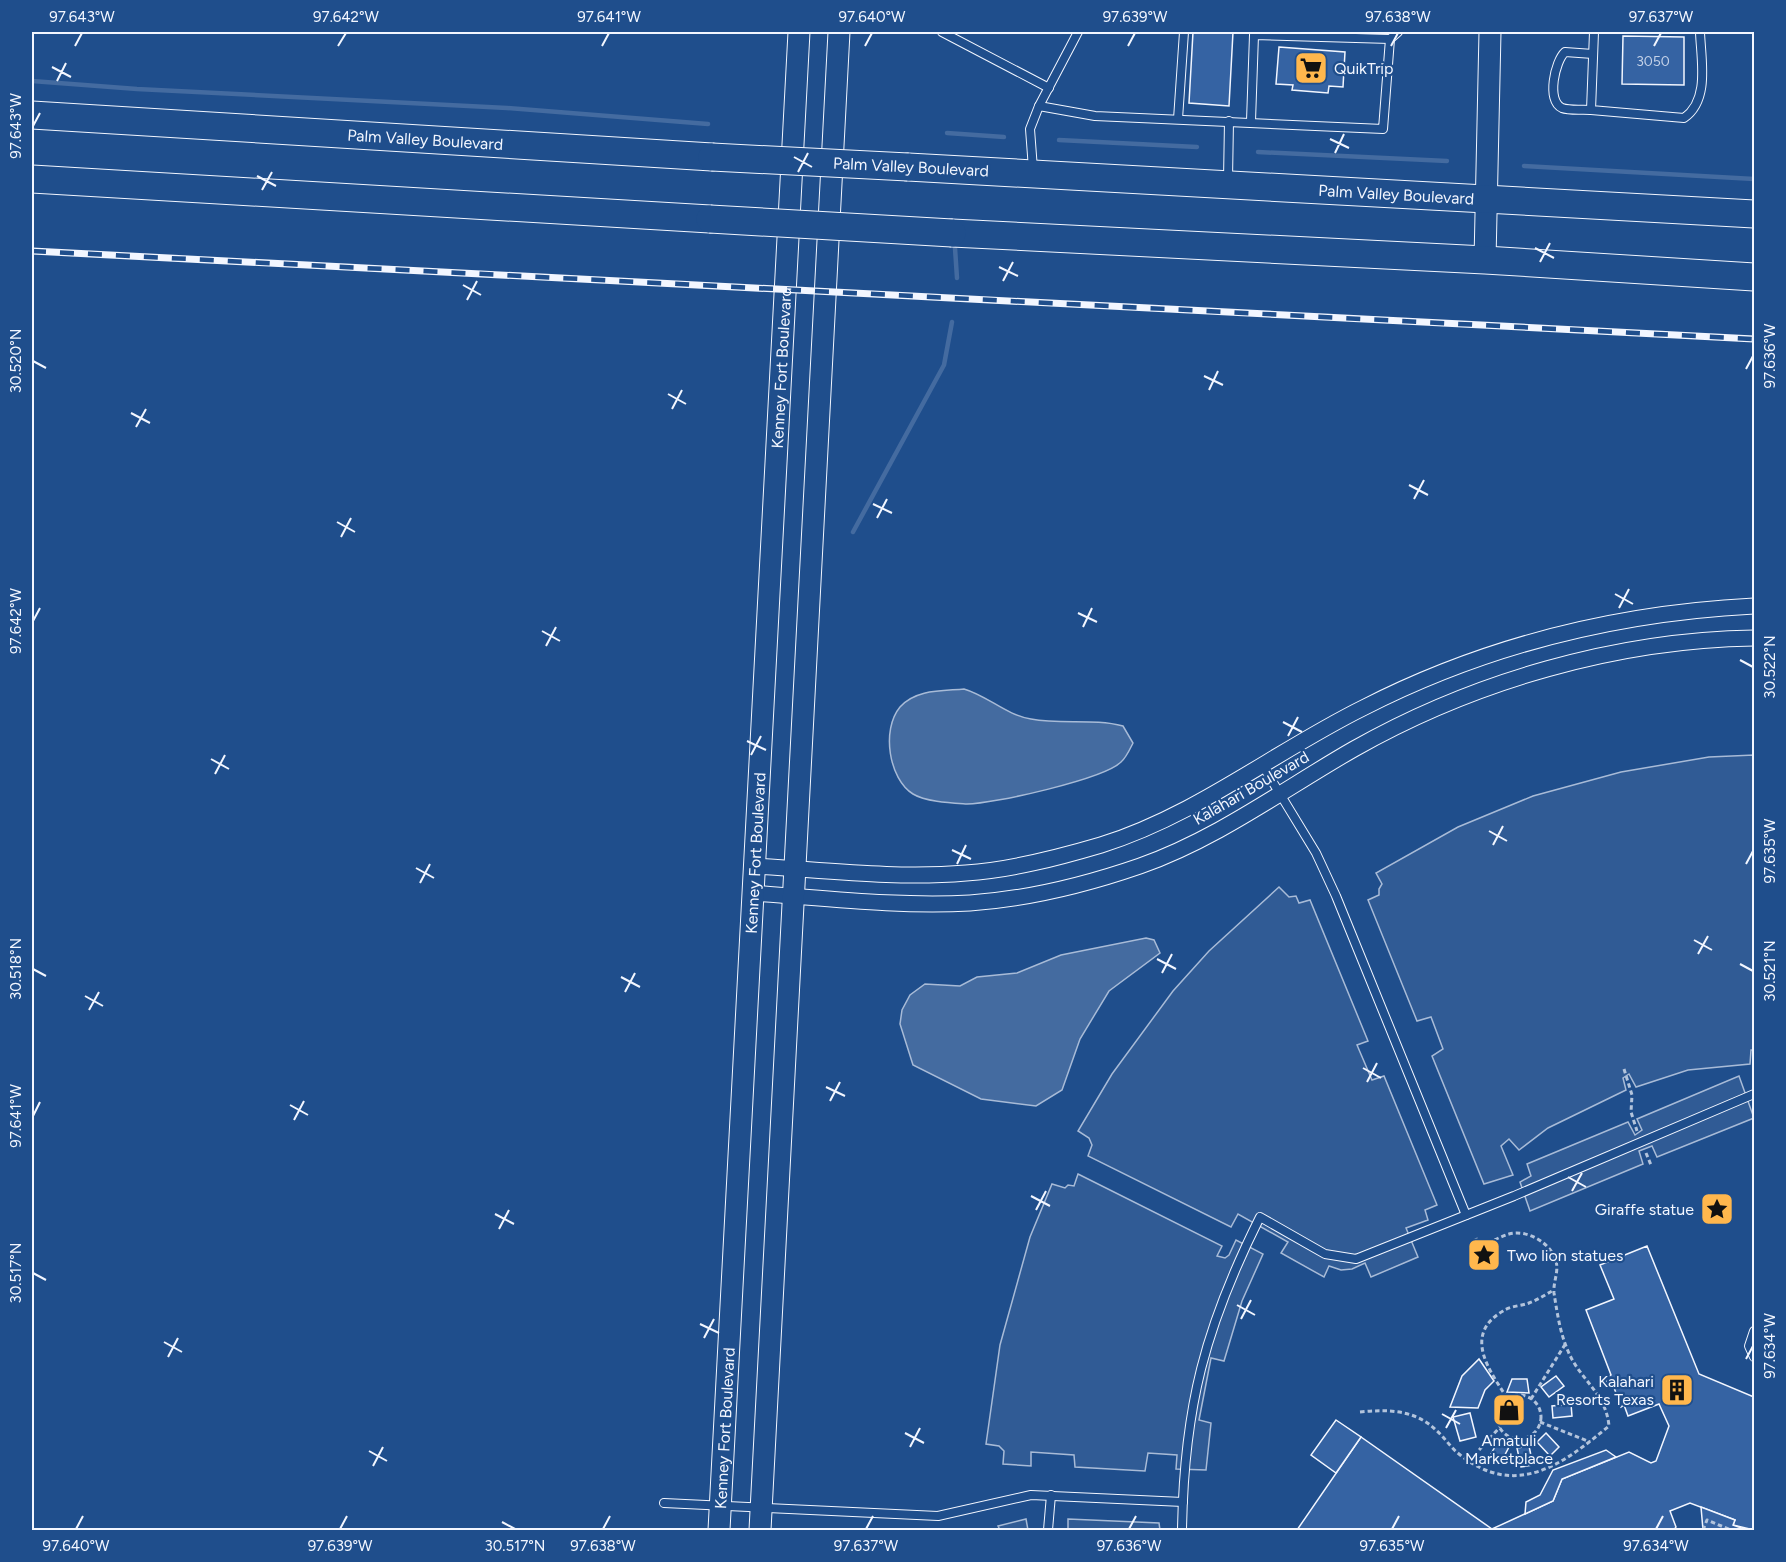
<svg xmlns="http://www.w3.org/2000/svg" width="1786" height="1562" font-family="Figtree,sans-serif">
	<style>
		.built { fill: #305b95; stroke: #a8bbd7; stroke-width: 1.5 }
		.water { fill: #446ba0; stroke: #a8bbd7; stroke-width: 1.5 }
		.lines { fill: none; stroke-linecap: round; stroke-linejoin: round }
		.stream { stroke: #446ba0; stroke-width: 4.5 }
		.building { fill: #3563a3; stroke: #f2f6ff; stroke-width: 1.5 }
		.lane-casing { stroke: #f2f6ff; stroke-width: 10 }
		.street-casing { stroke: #f2f6ff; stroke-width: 17 }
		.secondary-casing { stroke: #f2f6ff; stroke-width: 23 }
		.highway-casing { stroke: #f2f6ff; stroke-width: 29 }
		.path { stroke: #b3c4dc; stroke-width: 3; stroke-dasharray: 4.5 3; stroke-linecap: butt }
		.lane { stroke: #1f4e8c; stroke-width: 8 }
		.street { stroke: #1f4e8c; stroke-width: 15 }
		.secondary { stroke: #1f4e8c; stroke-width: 21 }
		.highway { stroke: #1f4e8c; stroke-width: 27 }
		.rail-casing { stroke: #f2f6ff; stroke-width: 7 }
		.rail { stroke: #1f4e8c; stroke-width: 4.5; stroke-dasharray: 14; stroke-linecap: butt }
		.highway-bridge-casing { stroke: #f2f6ff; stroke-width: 29; stroke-linecap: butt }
		.highway-bridge { stroke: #1f4e8c; stroke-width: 27 }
		.ticks { fill: none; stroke: #f2f6ff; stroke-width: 2 }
		.labels { text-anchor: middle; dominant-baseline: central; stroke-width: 4.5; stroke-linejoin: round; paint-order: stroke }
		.number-label { font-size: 14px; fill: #c3d1e8 }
		.poi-label { font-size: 16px; fill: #f2f6ff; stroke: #1f4e8c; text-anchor: start }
		.street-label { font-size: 16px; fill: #f2f6ff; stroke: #1f4e8c }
		.neatline { fill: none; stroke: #f2f6ff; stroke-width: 2 }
		.ticks-label { font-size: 15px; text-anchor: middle; fill: #f2f6ff }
	</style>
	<rect width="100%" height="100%" fill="#1f4e8c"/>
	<g class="built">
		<path d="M1754,755V1050H1751L1750,1064L1688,1070L1636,1087L1629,1074L1623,1078L1626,1090L1548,1128L1519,1150L1509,1139L1501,1146L1513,1175L1484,1184L1432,1056L1443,1049L1431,1017L1417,1021L1368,900L1379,895V889L1382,884L1376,873L1458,827L1533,796L1621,772L1709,757Z"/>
		<path d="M1279,887L1289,897L1296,896L1299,903L1310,900L1368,1041L1357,1045L1372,1080L1384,1076L1437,1205L1425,1210L1428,1220L1406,1228L1418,1257L1371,1277L1365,1263L1352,1269L1341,1270L1329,1266L1324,1277L1281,1253L1288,1242L1238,1214L1231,1227L1088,1156L1092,1145L1089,1138L1078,1131L1112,1074L1173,991L1209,951Z"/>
		<path d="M1739,1076L1754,1118L1657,1157L1652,1146L1639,1151L1643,1164L1530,1211L1520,1182L1531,1176L1527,1164L1628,1122L1635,1135L1642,1130L1637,1119Z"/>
		<path d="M1078,1174L1222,1246L1217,1256L1225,1258L1229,1255L1236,1240L1263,1254L1242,1301L1224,1361L1211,1358L1199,1420L1211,1423L1206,1470L1176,1469L1177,1455L1148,1453L1145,1471L1075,1467L1074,1455L1031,1452V1466L1003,1464L1004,1451L999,1446L986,1444L1000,1345L1030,1237L1052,1184L1065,1188L1068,1185L1074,1186Z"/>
		<path d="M1026,1519L1028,1530H1000L998,1526Z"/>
		<path d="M1068,1519L1159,1523L1160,1530H1068Z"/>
	</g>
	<g class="water">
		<path d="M964,689C988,696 1006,715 1031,719C1062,725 1093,718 1123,726L1133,743C1130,749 1126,758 1121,762C1104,779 993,804 967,804C952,803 926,802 913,794C889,779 881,730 900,707C916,689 943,691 964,689Z"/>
		<path d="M1146,938L1154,940L1160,953L1109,991L1080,1039L1062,1090L1036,1106L981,1099L913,1065L900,1024L902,1010L910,995L925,984L960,986L977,977L1017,973L1061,955Z"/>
	</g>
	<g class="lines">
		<g class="stream">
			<path d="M32,81L137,89L507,108L708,124"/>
			<path d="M947,133L1004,137"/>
			<path d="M1059,140L1197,147"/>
			<path d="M1258,152L1447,161"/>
			<path d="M1524,166L1754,179"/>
			<path d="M955,248L957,278"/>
			<path d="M853,532L944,365L952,322"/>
		</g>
	</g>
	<g class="building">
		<path d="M1193,32H1233L1229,106L1189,103Z"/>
		<path d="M1623,36L1684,37V85L1622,84Z"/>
		<path d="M1279,47L1345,52L1343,87L1329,86L1328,93L1292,90L1293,85L1276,84Z"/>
		<path d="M1647,1246L1699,1374L1754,1397V1530L1733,1525L1735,1520L1690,1503L1670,1511L1676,1527L1674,1530H1297L1361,1437L1492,1529L1553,1501L1562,1479L1629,1452L1651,1463L1656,1461L1669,1426L1659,1404L1628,1416L1624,1405L1621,1407L1612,1382L1607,1384L1605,1378L1611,1375L1586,1310L1614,1299L1600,1265Z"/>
		<path d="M1479,1359L1494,1381L1485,1390L1478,1408L1450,1407L1462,1376Z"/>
		<path d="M1556,1376L1564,1386L1549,1397L1541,1387Z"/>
		<path d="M1512,1379H1527L1529,1393L1507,1392Z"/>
		<path d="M1571,1404L1572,1416L1553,1418L1552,1406Z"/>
		<path d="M1470,1413L1476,1437L1460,1441L1453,1417Z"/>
		<path d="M1336,1420L1361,1437L1336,1473L1311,1455Z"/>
		<path d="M1546,1433L1559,1447L1550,1456L1537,1442Z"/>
		<path d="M1498,1441L1509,1447L1500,1464L1489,1458Z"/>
		<path d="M1529,1446L1533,1465L1521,1467L1517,1448Z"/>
		<path d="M1606,1450L1616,1457L1562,1479L1553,1501L1525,1514L1526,1502L1540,1495L1553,1470Z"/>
		<path d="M1701,1507L1735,1520L1733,1525L1747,1530H1703Z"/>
	</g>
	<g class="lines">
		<defs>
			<g id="lane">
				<path d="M942,32L1049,88"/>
				<path d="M1594,32L1591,110L1684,118C1710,100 1701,60 1700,32"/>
				<path d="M1039,106L1078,32"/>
				<path d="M1591,110C1583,109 1570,111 1562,108C1546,101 1555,61 1565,52L1593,54"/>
				<path d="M1178,119L1184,32"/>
				<path d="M1251,121L1254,35L1390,39"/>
				<path d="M1033,169L1030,129L1039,106L1095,116L1383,129L1390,39L1398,32"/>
				<path d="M1228,179L1229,121"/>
				<path d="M1263,766L1316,853L1336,896L1466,1215"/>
				<path d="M1754,1331L1749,1346L1754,1357"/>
				<path d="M664,1503L938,1516L1031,1495L1183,1502"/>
				<path d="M1048,1530L1051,1495"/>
				<path d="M1182,1530C1184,1407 1205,1327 1260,1217L1325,1254L1356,1259L1514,1196L1754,1094"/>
			</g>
			<g id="street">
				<path d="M754,866C824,870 896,879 966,873C1011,870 1057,858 1101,845C1197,815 1274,752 1363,708C1486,645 1617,613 1754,606"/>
				<path d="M752,893C824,898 898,907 970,903C1028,899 1085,885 1140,866C1217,839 1284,789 1354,749C1474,681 1617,640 1754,638"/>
			</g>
			<g id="secondary">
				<path d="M1485,260L1490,32"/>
				<path id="s1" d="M719,1530L799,32"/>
				<path d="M760,1530L839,32"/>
			</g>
			<g id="highway">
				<path id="s2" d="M32,115L712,157"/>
				<path id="s3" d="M908,167L1754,214"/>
				<path d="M32,179L710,219"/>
				<path d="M952,233L1485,260L1754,277"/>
			</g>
		</defs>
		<use href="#lane" class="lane-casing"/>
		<use href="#street" class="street-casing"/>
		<use href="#secondary" class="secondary-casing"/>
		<use href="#highway" class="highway-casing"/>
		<g class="path">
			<path d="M1624,1069L1632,1095L1631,1112L1637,1131"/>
			<path d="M1646,1153L1651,1165"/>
			<circle cx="1519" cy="1417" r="22"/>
			<path d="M1507,1398C1490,1371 1462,1335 1503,1311C1510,1306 1521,1306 1529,1303C1538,1300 1546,1294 1554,1290"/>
			<path d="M1531,1399L1566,1343"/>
			<path d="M1360,1412C1389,1409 1416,1410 1437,1431C1445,1438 1451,1448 1459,1454C1516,1500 1563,1464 1609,1426C1606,1393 1580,1380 1568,1351C1560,1333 1557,1312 1554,1293C1553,1282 1559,1272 1556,1261C1551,1243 1527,1229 1509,1234C1499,1237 1489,1243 1479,1247L1476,1238"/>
			<path d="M1540,1422L1590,1442"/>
			<path d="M1469,1461L1500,1427"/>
			<path d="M1703,1530L1707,1520L1731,1530"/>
		</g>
		<use href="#lane" class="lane"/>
		<use href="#street" class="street"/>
		<use href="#secondary" class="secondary"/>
		<use href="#highway" class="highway"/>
		<defs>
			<path id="rail" d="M32,251L1754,339"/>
		</defs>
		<use href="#rail" class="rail-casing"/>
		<use href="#rail" class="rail"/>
		<defs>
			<g id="highway-bridge">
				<path d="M712,157L908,167"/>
				<path d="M710,219L952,233"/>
			</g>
		</defs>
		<use href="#highway-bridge" class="highway-bridge-casing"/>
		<use href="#highway-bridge" class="highway-bridge"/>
	</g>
	<path class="ticks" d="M75,46L82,33M338,46L346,33M602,46L609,33M865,46L872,33M1128,46L1135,33M1391,46L1398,33M1654,46L1661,33M52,67L71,77M57,81L66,63M33,126L40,113M1330,139L1349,148M1335,153L1344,134M794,157L812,167M798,172L808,153M257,176L276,186M262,190L272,172M1535,248L1554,258M1540,262L1550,243M999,267L1018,276M1003,281L1013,262M463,285L481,295M467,300L477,281M33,361L46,368M1746,369L1753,356M1204,376L1223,385M1209,390L1218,371M668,394L686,404M672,409L682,390M131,413L150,423M136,427L146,409M1409,485L1428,495M1414,499L1424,480M873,504L892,513M877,518L887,499M337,522L355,532M341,537L351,518M1615,594L1633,604M1619,608L1629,589M1078,613L1097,622M33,621L40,608M1083,627L1092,608M542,631L560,641M546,646L556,627M1740,660L1753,667M1283,722L1302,732M1288,736L1298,717M747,741L766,750M751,755L761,736M211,759L229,769M215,774L225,755M1489,831L1507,841M1493,845L1503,826M952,850L971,859M957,864L966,845M1746,864L1753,851M416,868L434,878M420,883L430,864M1694,940L1712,950M1698,954L1708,936M1157,959L1176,969M1740,964L1753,971M33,969L46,976M1162,973L1172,954M621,977L640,987M625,992L635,973M85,996L103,1006M89,1010L99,992M1363,1068L1381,1078M1367,1082L1377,1063M826,1087L845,1096M830,1101L840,1082M290,1105L308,1115M33,1116L40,1102M294,1120L304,1101M1568,1177L1586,1187M1572,1191L1582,1173M1031,1196L1050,1206M1036,1210L1046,1191M495,1214L514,1224M499,1229L509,1210M33,1273L46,1280M1237,1305L1255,1315M1241,1319L1251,1300M700,1324L719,1333M704,1338L714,1319M164,1342L182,1352M168,1357L178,1338M1746,1359L1753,1346M1442,1414L1460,1424M1446,1428L1456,1410M905,1433L924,1443M910,1447L920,1428M369,1451L387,1461M373,1466L383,1447M502,1522L515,1529M76,1529L83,1516M340,1529L347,1516M603,1529L610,1516M866,1529L873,1516M1129,1529L1136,1516M1392,1529L1399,1516M1656,1529L1663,1516"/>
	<defs>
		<symbol id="supermarket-square" viewBox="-11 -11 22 22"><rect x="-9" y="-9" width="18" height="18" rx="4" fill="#ffb74d" stroke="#1f4e8c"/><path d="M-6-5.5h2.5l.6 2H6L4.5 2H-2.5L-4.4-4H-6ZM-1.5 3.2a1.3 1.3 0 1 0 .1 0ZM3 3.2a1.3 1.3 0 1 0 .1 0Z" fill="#111"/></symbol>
		<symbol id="sight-square" viewBox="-11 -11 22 22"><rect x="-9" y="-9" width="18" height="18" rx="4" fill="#ffb74d" stroke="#1f4e8c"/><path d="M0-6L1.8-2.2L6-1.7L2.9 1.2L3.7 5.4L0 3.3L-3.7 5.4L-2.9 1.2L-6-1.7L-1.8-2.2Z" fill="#111"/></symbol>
		<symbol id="building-square" viewBox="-11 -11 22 22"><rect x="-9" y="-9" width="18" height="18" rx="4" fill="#ffb74d" stroke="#1f4e8c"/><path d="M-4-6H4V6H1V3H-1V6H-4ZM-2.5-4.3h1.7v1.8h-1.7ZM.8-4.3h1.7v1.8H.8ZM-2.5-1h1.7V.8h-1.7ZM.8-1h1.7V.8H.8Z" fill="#111"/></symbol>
		<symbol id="shop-square" viewBox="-11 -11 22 22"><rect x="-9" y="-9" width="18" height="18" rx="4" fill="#ffb74d" stroke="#1f4e8c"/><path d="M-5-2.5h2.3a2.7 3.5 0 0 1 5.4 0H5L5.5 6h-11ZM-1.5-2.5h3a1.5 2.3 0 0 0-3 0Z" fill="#111"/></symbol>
	</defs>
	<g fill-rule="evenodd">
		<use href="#supermarket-square" x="1292" y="49" width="38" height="38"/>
		<use href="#sight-square" x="1698" y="1190" width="38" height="38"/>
		<use href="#sight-square" x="1465" y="1236" width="38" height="38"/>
		<use href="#building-square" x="1658" y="1371" width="38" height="38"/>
		<use href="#shop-square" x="1490" y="1391" width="38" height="38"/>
	</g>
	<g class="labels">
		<g class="number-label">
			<text x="1653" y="61">3050</text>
		</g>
		<g class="poi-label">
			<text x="1334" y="68">QuikTrip</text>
			<text x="1694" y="1209" text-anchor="end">Giraffe statue</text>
			<text x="1507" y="1255">Two lion statues</text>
			<text x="1654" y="1381" text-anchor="end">Kalahari<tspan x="1654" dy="18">Resorts Texas</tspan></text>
			<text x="1509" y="1440" text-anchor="middle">Amatuli<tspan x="1509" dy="18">Marketplace</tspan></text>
		</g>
		<g class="street-label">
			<text stroke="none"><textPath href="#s2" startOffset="394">Palm Valley Boulevard</textPath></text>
			<text transform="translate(911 167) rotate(3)">Palm Valley Boulevard</text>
			<text stroke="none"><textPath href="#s3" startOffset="489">Palm Valley Boulevard</textPath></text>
			<text stroke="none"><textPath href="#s1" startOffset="1164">Kenney Fort Boulevard</textPath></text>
			<text transform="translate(1251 788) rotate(-30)">Kalahari Boulevard</text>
			<text stroke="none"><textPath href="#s1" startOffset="678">Kenney Fort Boulevard</textPath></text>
			<text stroke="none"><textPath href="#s1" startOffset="102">Kenney Fort Boulevard</textPath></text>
		</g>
	</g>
	<rect width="1786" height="1562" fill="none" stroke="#1f4e8c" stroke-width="66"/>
	<rect x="33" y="33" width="1720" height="1496" class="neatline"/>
	<g class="ticks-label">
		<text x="82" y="22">97.643°W</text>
		<text x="346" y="22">97.642°W</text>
		<text x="609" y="22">97.641°W</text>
		<text x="872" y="22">97.640°W</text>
		<text x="1135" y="22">97.639°W</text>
		<text x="1398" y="22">97.638°W</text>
		<text x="1661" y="22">97.637°W</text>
		<text transform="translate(16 126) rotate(-90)" y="5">97.643°W</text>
		<text transform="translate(1770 356) rotate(-90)" y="5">97.636°W</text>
		<text transform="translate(16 361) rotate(-90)" y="5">30.520°N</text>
		<text transform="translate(16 621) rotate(-90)" y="5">97.642°W</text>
		<text transform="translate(1770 667) rotate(-90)" y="5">30.522°N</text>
		<text transform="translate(1770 851) rotate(-90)" y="5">97.635°W</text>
		<text transform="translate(16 969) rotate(-90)" y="5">30.518°N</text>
		<text transform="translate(1770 971) rotate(-90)" y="5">30.521°N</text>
		<text transform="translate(16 1116) rotate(-90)" y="5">97.641°W</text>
		<text transform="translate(16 1273) rotate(-90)" y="5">30.517°N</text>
		<text transform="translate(1770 1346) rotate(-90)" y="5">97.634°W</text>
		<text x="76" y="1551">97.640°W</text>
		<text x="340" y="1551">97.639°W</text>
		<text x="515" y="1551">30.517°N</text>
		<text x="603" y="1551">97.638°W</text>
		<text x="866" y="1551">97.637°W</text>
		<text x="1129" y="1551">97.636°W</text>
		<text x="1392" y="1551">97.635°W</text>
		<text x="1656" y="1551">97.634°W</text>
	</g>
</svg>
